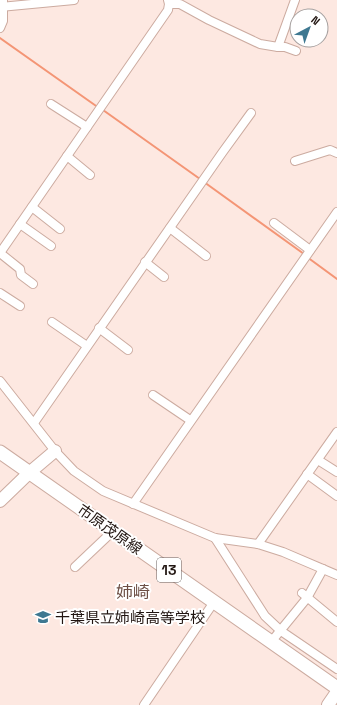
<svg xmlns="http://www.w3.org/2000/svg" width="337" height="705" font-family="'Space Grotesk','Noto Sans JP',sans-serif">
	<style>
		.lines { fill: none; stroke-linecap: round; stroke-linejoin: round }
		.stream { stroke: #f49575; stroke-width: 2 }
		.street-casing { stroke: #ccaba0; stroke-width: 10 }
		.secondary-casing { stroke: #ccaba0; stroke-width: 14 }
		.primary-casing { stroke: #ccaba0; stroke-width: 15 }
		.street { stroke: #fff; stroke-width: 8 }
		.secondary { stroke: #fff; stroke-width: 12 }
		.primary { stroke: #fff; stroke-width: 13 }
		.labels { text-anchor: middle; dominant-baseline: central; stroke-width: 4; stroke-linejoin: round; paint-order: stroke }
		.shield { fill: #fff; stroke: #645b58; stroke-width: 1 }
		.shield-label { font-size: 14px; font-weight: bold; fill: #211511 }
		.street-label { font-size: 15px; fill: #211511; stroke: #fff }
		.poi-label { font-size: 15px; fill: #211511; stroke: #fff; text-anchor: start }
		.quarter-label { font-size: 17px; fill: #6d5046; stroke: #fff }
	</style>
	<rect width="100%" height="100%" fill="#fde8e1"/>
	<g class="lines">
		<g class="stream">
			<path d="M0,38L99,108"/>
			<path d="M103,110L200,179"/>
			<path d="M204,182L304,254"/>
			<path d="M307,257L337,279"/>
		</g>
		<defs>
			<g id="street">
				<path d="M169,4H180L209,20L260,44L278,47H285L296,51"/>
				<path d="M0,7L74,0"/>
				<path d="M0,28L3,21V0"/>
				<path d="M278,47L295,0"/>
				<path d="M51,104L87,127"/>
				<path d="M67,156L90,175"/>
				<path d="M295,161L330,150L337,153"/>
				<path d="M32,207L60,229"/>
				<path d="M274,223L310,250"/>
				<path d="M20,224L51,246"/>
				<path d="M170,228L206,256"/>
				<path d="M0,253L168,10L169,4L168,0"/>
				<path d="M0,253L20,269L21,275L33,284"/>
				<path d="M145,262L164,277"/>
				<path d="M0,293L20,306"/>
				<path d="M52,322L87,346"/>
				<path d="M99,328L128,350"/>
				<path d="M0,381L55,451L74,471L103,491L215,538L258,544L283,552L337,575"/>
				<path d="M153,395L190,420"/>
				<path d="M34,423L222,153L251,113"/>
				<path d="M318,460L337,472"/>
				<path d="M307,474L337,496"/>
				<path d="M133,504L337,212"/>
				<path d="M215,538L265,616L281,631L337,669"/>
				<path d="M258,544L337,432"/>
				<path d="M75,567L113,531"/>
				<path d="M302,593L337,622"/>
				<path d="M271,642L307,598L323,569"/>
				<path d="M144,705L214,602"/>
			</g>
			<g id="secondary">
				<path d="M0,501L29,473L55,451"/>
				<path d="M328,705L337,692"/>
			</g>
			<path id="primary" d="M0,452L337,688"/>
		</defs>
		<use href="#street" class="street-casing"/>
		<use href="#secondary" class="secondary-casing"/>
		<use href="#primary" class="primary-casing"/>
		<use href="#street" class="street"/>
		<use href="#secondary" class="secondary"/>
		<use href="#primary" class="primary"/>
	</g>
	<defs>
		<symbol id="school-bare" viewBox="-9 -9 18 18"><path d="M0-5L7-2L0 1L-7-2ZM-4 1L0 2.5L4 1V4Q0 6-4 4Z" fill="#3e7891" stroke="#fff" stroke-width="2.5" paint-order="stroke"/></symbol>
	</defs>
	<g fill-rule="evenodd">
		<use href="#school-bare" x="32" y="606" width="22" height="22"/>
	</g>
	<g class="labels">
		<rect class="shield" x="157" y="558" width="24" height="24" rx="3"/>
		<g class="shield-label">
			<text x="169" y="570">13</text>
		</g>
		<g class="street-label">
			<text transform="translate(110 529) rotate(35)">市原茂原線</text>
		</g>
		<g class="poi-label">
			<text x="55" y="617">千葉県立姉崎高等学校</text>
		</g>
		<g class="quarter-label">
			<text x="133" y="592">姉崎</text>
		</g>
	</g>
	<g transform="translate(309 28) rotate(41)"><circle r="19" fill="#ffffff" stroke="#a6a1a0"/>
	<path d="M0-3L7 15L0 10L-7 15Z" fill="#3e7891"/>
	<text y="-6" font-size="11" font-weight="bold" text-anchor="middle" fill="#211511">N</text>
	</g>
</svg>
